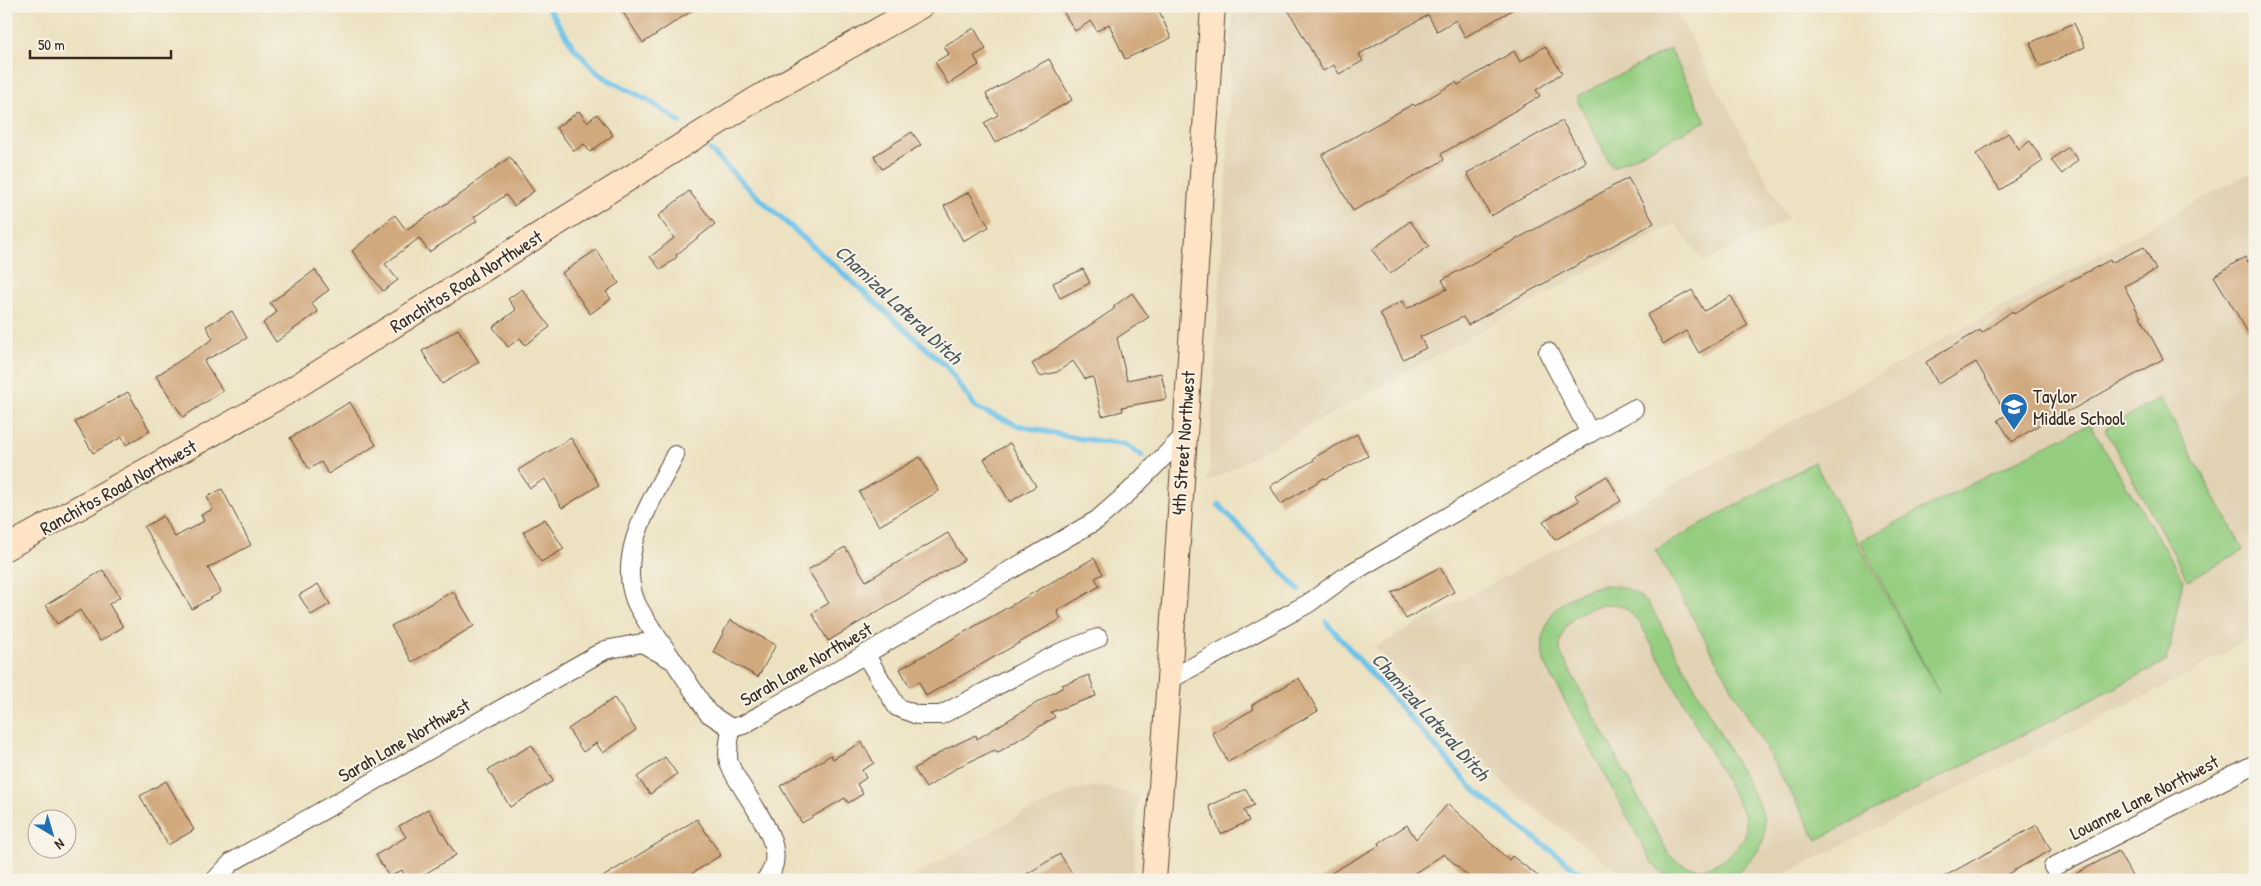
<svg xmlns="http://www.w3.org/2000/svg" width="2261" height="886" font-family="'Patrick Hand',sans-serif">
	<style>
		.built { fill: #e1d2b4 }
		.green { fill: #95ce81; stroke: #687c50; fill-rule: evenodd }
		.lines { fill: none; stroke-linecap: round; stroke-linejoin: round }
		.stream { stroke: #6dc3ea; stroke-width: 5.5 }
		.building { fill: #d1a97e }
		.street-casing { stroke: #564536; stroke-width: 20 }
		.secondary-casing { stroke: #564536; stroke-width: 26 }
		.street { stroke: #fff; stroke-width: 18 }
		.secondary { stroke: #fee4c5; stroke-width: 24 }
		.labels { text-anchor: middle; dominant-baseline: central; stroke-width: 4; stroke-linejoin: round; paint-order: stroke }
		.street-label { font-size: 19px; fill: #3b2a1e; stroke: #f7f3e8 }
		.poi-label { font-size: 19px; fill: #3b2a1e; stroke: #f7f3e8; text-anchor: start }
		.water-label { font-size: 20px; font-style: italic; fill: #4a585b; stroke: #f7f3e8 }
	</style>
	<rect width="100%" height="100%" fill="#f7f3e8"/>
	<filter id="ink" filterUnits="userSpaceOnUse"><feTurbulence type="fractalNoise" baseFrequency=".02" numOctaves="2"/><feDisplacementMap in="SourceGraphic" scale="10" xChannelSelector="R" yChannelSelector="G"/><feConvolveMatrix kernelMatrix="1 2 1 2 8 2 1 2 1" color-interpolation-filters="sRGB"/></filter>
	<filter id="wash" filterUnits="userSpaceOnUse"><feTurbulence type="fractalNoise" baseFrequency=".0096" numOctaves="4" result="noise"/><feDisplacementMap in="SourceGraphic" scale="20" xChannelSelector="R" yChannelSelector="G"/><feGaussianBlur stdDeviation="1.12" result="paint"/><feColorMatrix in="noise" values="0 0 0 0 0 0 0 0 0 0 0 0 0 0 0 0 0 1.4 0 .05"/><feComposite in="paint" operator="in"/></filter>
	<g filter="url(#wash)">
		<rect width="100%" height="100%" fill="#ece1c0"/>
		<g class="built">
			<path d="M1233,6H1673L1788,219L1704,262L1675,223L1208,482L1226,185Z"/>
			<path d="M2255,170V634L2192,673L1772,880H1631L1513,793L1375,647Z"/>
			<path d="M1101,786L1138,796L1133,880H908L1020,815L1078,789Z"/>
		</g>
		<g class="green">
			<path d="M1670,49L1706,121L1612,168L1576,97Z"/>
			<path d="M2160,398L2244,550L2188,580L2105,429Z"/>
			<path d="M2089,424L2183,579L2167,661L1817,840L1655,550L1814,462L1939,693L1860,541Z"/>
			<path d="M1605,585C1626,586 1639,592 1652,609L1762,810C1764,820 1766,831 1763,841C1758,855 1739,875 1725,879C1717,882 1706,880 1698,880C1673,880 1667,880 1651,861L1544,662C1536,617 1563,593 1605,585ZM1614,604L1626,608L1640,623L1744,814C1746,821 1747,830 1744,837C1737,854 1711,871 1693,868C1683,867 1676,861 1669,855L1560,652C1559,620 1584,605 1614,604Z"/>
		</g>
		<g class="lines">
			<g class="stream">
				<path d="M547,6L574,48L594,69L605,78L648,100L680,122"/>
				<path d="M710,150L748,188L946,366L976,408L1017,425L1070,437L1126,445L1142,456"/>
				<path d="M1219,505L1299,590"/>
				<path d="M1326,622L1470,786L1506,816L1590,880"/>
			</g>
		</g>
		<g id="blocks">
			<g class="building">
				<path d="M619,6H699L643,43Z"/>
				<path d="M1060,6H1157L1171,38L1125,59L1109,24L1097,31L1091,21L1075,31Z"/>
				<path d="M1286,6H1519L1465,37L1456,20L1437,31L1428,15L1359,54L1363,61L1339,74L1334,65L1323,71Z"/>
				<path d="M2074,23L2085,47L2040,67L2030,43Z"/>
				<path d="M974,28L986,49L974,56L979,65L948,84L935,62L949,54L944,46Z"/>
				<path d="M1545,46L1562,73L1536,90L1540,96L1441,154L1444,160L1353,211L1322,155L1413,104L1415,106L1456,82L1458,85L1514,51L1520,62Z"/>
				<path d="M1049,59L1072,100L995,143L984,123L998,115L986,94Z"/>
				<path d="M579,111L587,122L597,114L613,135L590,152L584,144L574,151L556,128Z"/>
				<path d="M1562,121L1586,162L1491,216L1467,173Z"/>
				<path d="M912,132L921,145L882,169L874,156Z"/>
				<path d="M2008,133L2019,149L2030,141L2043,161L2000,190L1976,154Z"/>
				<path d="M2068,147L2078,160L2062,174L2051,160Z"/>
				<path d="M510,157L534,191L514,206L506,195L474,217L477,221L429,252L419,238L385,264L398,280L383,291L352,251L395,215L406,230L470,188L469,187Z"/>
				<path d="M1628,178L1654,223L1468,325L1463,317L1420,337L1426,348L1403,359L1380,313L1402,301L1406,309L1447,289L1442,280Z"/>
				<path d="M689,191L715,224L676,255L677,257L661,270L650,257L674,238L658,216Z"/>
				<path d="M969,192L989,227L963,241L944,206Z"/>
				<path d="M1410,221L1429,246L1390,274L1372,250Z"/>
				<path d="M2144,247L2156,270L2124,286L2163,359L2075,408L2042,423L2012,442L1998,420L2007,415L1976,362L1938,384L1926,362L1980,330L1982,333L2012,311L2014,314L2038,298L2085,273L2110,260L2111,263Z"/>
				<path d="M596,250L619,283L606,292L611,299L590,314L562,273Z"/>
				<path d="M2245,257L2247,262L2255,258V344L2214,276Z"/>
				<path d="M1083,269L1090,283L1060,298L1053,283Z"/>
				<path d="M315,270L329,290L311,303L318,312L276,342L263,323L277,312L270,303Z"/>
				<path d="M522,289L550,327L525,345L520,338L508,347L493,327L516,310L508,299Z"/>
				<path d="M1692,290L1704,311L1731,296L1748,325L1699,353L1686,331L1663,344L1647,315Z"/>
				<path d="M1132,293L1149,317L1117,338L1127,380L1161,373L1167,399L1122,407L1123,411L1102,416L1093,377L1085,379L1073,361L1057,372L1040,376L1032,364L1114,309V306Z"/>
				<path d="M232,311L247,338L204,361L223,391L183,417L156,376L213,339L206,326Z"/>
				<path d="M458,329L479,362L442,384L422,351Z"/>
				<path d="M128,392L150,431L126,445L122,437L93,453L75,422Z"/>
				<path d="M350,402L376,445L328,474L321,462L309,469L290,438Z"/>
				<path d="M1357,434L1368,456L1325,479L1324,478L1281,504L1270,486L1314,460L1313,458Z"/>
				<path d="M571,438L599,485L562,508L545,479L530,488L518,470Z"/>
				<path d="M1010,443L1036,486L1010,502L984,459Z"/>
				<path d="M920,457L939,491L879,526L859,492Z"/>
				<path d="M1607,476L1621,501L1555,540L1543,521L1579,501L1575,495Z"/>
				<path d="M222,489L251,545L208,568L221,592L192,609L144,527L163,516L175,537L204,521L201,515L213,509L207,497Z"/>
				<path d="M545,519L564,549L541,562L523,532Z"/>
				<path d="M948,533L964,560L828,641L812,613L829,603L808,570L845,547L866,581Z"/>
				<path d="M1094,558L1103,574L1095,578L1100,586L1057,611L1061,619L926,696L919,682L910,687L900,669Z"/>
				<path d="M1440,567L1454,592L1406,619L1392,593Z"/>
				<path d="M103,570L120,597L109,604L123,627L100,641L80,610L57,624L46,605Z"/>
				<path d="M318,584L330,604L311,615L299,595Z"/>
				<path d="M453,591L474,626L412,662L391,626Z"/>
				<path d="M730,620L776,645L758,677L713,652Z"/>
				<path d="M1089,675L1096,696L1051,712L1055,717L997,753L995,750L958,767L926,788L914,769L946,749L976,735L977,739L1063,687L1062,685Z"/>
				<path d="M1299,678L1318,711L1228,762L1212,733L1254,709L1252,705Z"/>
				<path d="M614,698L636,730L603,753L596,743L583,752L568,729Z"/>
				<path d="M862,742L874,763L862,770L866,778L857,784L863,794L848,803L845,798L802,823L780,786L831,755L833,759Z"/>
				<path d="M532,745L553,781L510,807L488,770Z"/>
				<path d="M665,757L677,774L650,794L637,777Z"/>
				<path d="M166,781L194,830L168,845L140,796Z"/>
				<path d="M1246,789L1254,805L1244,810L1249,821L1221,834L1209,806Z"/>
				<path d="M1448,804L1509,860L1512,856L1543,880H1472L1444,854L1404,880H1319L1380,845L1379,843L1407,825L1416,839Z"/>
				<path d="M428,809L456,855L415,880H407L402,870L389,877L376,855L406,837L399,826Z"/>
				<path d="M697,819L721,855L682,880H598Z"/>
				<path d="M2037,825L2051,850L1997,880H1938Z"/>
				<path d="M2118,851L2134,880H2064Z"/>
				<path d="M1060,854L1076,880H1017Z"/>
			</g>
		</g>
	</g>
	<g filter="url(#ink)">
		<use href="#blocks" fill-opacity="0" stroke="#564536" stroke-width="1"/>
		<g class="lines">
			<defs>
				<g id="street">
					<path d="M1590,433L1634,409"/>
					<path d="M865,654L897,707L917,715H941L1059,653L1098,638"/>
					<path d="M672,659C662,643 641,616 635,600C616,550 654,498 675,455"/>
					<path d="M1169,680L1309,603L1346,576L1590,433L1548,352"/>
					<path d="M731,728C730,739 726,752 729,763C740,794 797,848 765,880"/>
					<path d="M2053,867L2255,764"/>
					<path d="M215,880L232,862L605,650L642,643L674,661L708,713L731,728L743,725L1097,520L1129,492L1183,437"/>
				</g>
				<g id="secondary">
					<path d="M6,548L286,393L756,99L921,6"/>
					<path d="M1154,880L1169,680L1213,6"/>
				</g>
			</defs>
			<use href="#street" class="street-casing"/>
			<use href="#secondary" class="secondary-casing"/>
			<use href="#street" class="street"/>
			<use href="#secondary" class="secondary"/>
		</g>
	</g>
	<defs>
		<symbol id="school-pin" viewBox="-11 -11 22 30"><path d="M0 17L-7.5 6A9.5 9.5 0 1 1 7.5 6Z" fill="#1f6fb2" stroke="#f7f3e8"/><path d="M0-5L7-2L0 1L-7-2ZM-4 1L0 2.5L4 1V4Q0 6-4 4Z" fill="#fff"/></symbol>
	</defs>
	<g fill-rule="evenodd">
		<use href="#school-pin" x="1998" y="391" width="32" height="43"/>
	</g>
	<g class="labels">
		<g class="street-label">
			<text transform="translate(466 281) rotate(-32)">Ranchitos Road Northwest</text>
			<text transform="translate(1183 443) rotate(-86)">4th Street Northwest</text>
			<text transform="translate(118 487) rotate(-29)">Ranchitos Road Northwest</text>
			<text transform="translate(806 664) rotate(-30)">Sarah Lane Northwest</text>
			<text transform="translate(404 740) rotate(-30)">Sarah Lane Northwest</text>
			<text transform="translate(2144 797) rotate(-27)">Louanne Lane Northwest</text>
		</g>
		<g class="poi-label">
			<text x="2033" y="396">Taylor<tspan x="2033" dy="22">Middle School</tspan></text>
		</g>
		<g class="water-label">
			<text transform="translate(899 304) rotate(43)">Chamizal Lateral Ditch</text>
			<text transform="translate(1431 716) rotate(48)">Chamizal Lateral Ditch</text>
		</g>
	</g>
	<rect width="2261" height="886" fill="none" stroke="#f7f3e8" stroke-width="25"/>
	<g transform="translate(52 834) rotate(142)"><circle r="24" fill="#f7f3e8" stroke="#aca397"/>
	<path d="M0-4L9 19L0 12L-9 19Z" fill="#1f6fb2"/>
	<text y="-8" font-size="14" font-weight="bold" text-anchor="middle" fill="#3b2a1e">N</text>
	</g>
	<path d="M30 50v8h141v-8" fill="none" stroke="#3b2a1e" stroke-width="2.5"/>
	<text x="38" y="50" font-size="15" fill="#3b2a1e" stroke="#f7f3e8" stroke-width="4" paint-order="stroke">50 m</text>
</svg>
